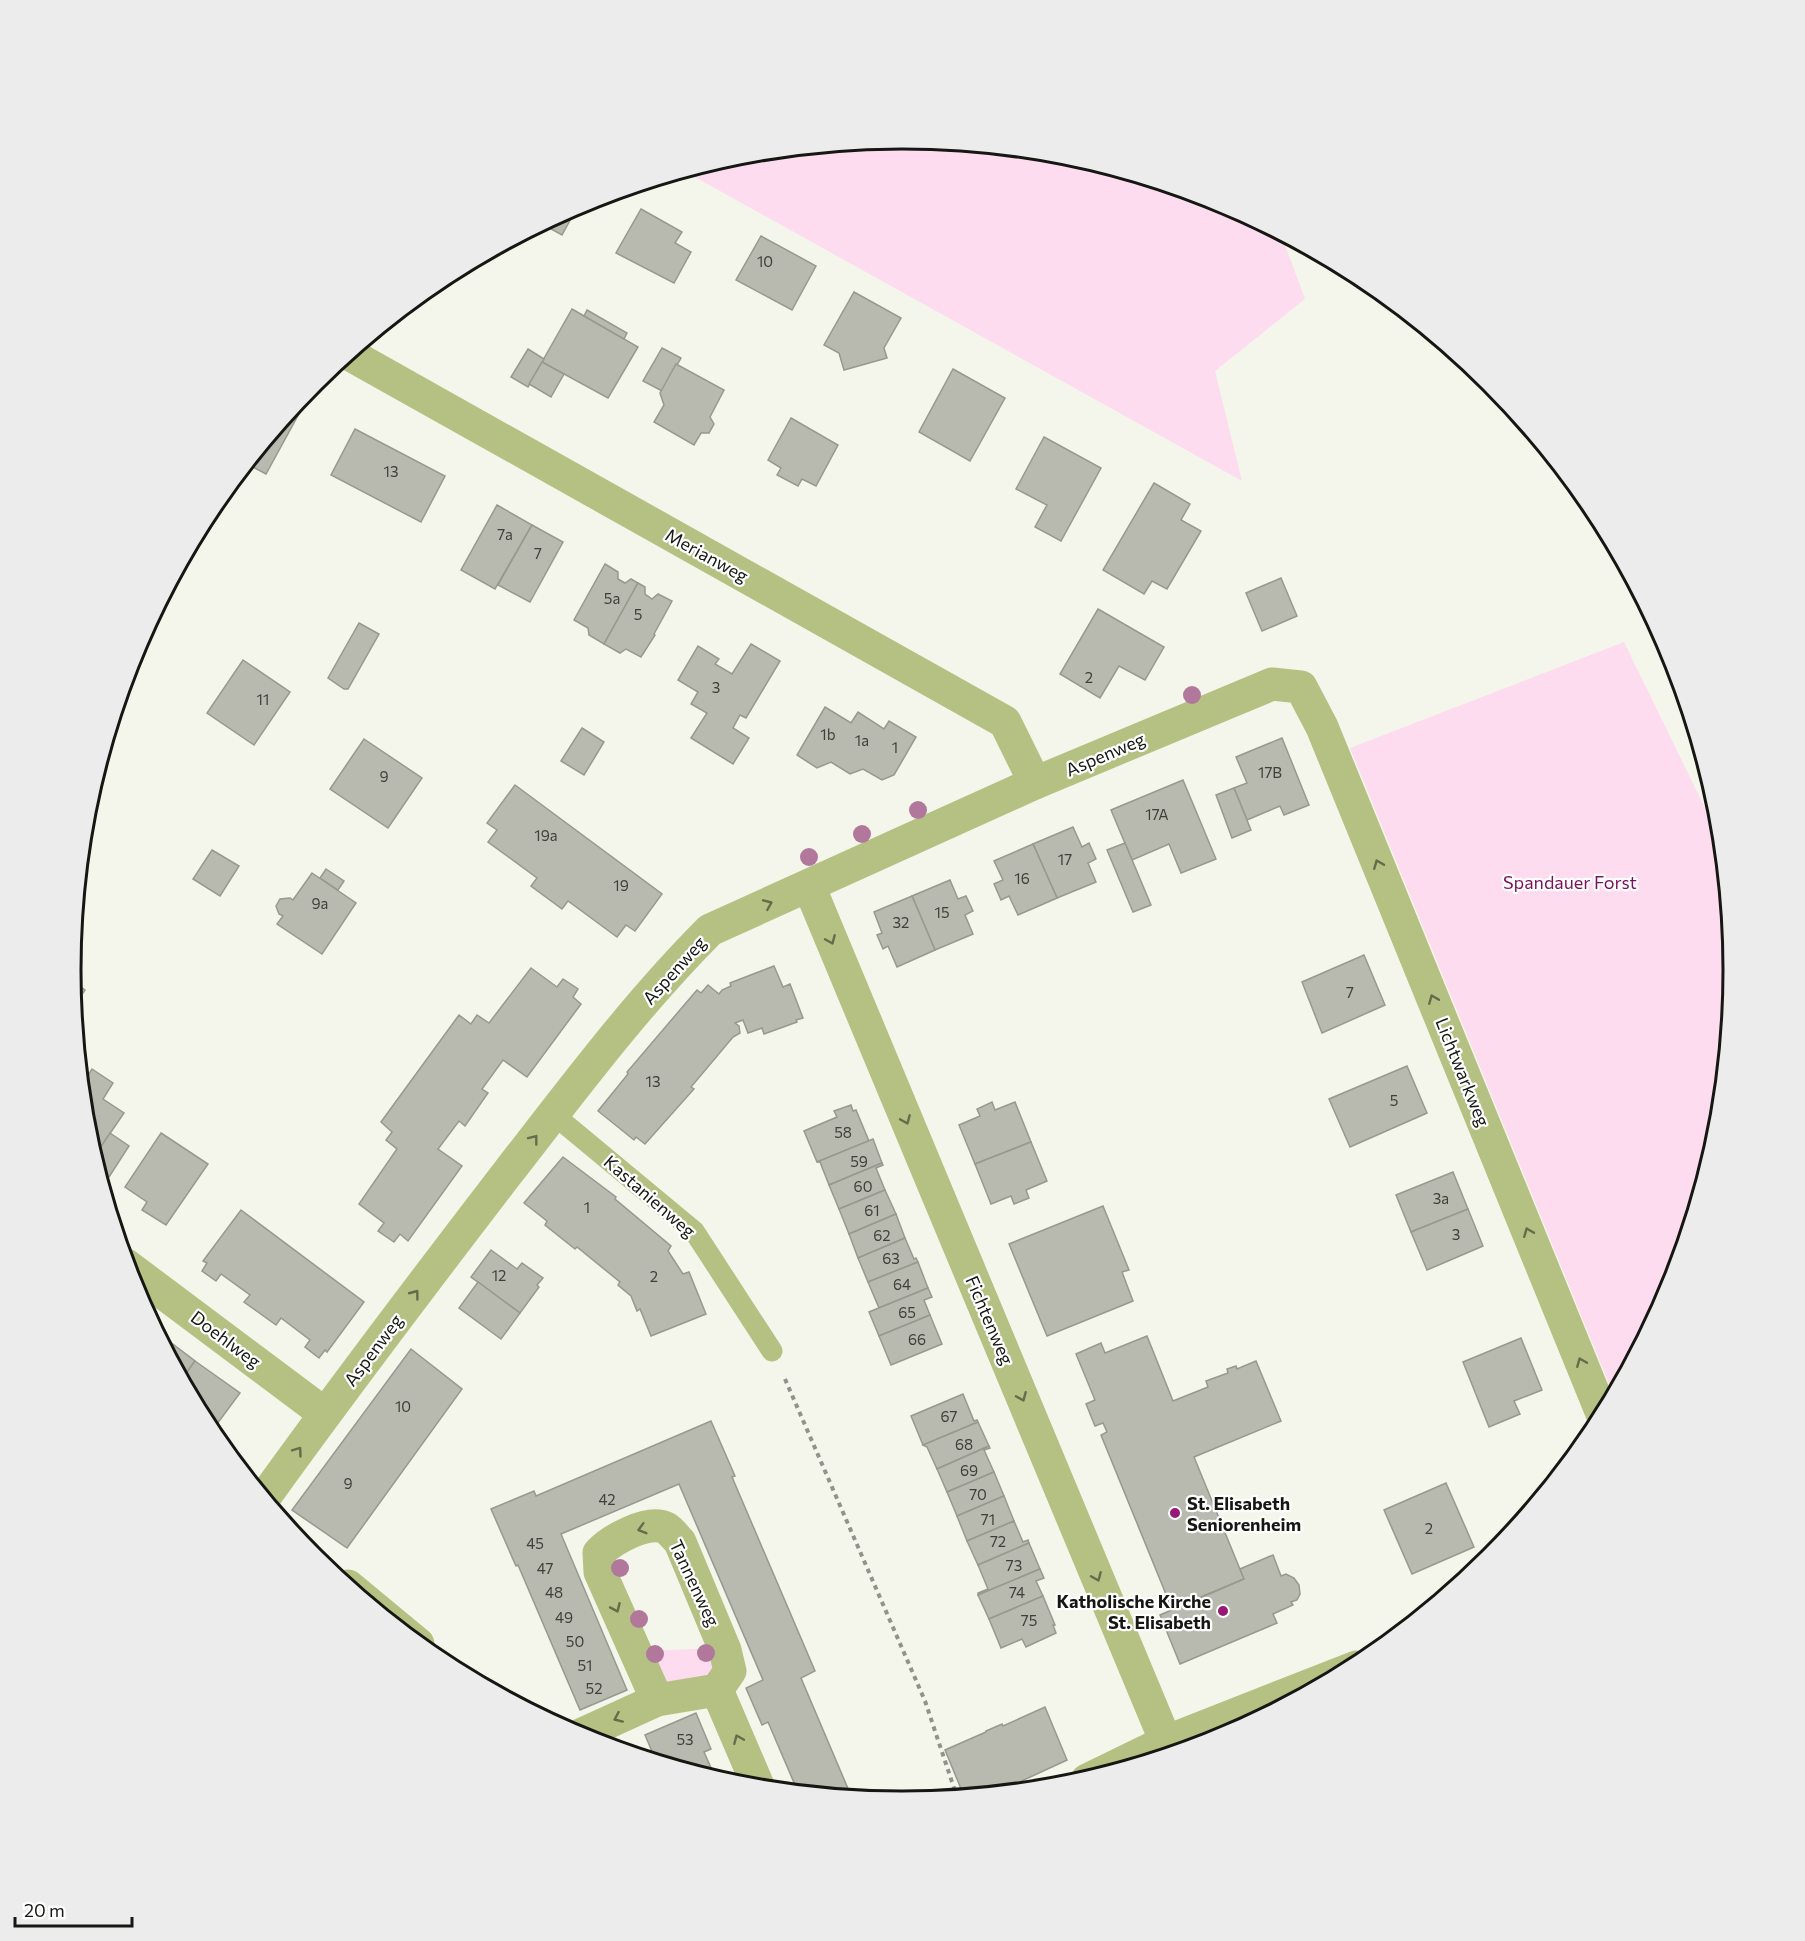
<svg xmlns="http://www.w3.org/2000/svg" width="1805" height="1941" font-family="Commissioner,sans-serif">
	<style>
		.green { fill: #fddcef }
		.building { fill: #b8baaf; stroke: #96998e; stroke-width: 1.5 }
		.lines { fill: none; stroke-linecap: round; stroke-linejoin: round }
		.path { stroke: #91938b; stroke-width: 4; stroke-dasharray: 4.5 4.5; stroke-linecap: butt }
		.service { stroke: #b5c183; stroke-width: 21 }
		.minor { stroke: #b5c183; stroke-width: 33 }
		.tree { fill: #b1789c }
		.oneway { stroke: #666c4b }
		.poi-dot { fill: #961973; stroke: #fff; stroke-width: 2 }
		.labels { text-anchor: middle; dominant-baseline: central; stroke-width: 4.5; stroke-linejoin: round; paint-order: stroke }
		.number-label { font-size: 15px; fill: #3e403a }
		.street-label { font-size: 18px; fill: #161713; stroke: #fff }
		.park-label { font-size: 18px; fill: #7a115c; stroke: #fff }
		.poi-label { font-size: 18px; font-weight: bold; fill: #161713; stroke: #fff; text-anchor: start }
		.rim { fill: none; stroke: #161713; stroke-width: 3 }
	</style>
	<rect width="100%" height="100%" fill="#f4f6eb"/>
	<g class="green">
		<path d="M903,139L1065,155L1221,202L1281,234L1305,299L1215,371L1242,481L684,171L741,154Z"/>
		<path d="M1624,642L1722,843L1734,970L1718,1133L1671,1289L1614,1396L1350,748Z"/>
		<path d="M717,1648L725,1671L662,1687L645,1651Z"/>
	</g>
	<g class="building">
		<path d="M579,204L562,235L542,224Z"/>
		<path d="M641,209L682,232L675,243L691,252L674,283L616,253Z"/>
		<path d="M761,236L816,266L792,310L736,280Z"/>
		<path d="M854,292L901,318L884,348L887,358L844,370L839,353L824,345Z"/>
		<path d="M572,309L638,347L608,398L542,362Z"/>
		<path d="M587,310L627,333L624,339L584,316Z"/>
		<path d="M662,348L681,358L662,391L643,381Z"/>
		<path d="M528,349L544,359L528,387L511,377Z"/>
		<path d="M542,362L564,374L551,397L529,384Z"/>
		<path d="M676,364L724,390L710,417L714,424L709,433H701L694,445L654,422L664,405L660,393Z"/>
		<path d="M953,369L1005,398L970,461L919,432Z"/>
		<path d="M295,406L301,410L266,474L247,464Z"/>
		<path d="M791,418L838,445L816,486L802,479L798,486L777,475L781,468L768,460Z"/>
		<path d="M355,429L445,476L421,522L331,475Z"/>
		<path d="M1044,437L1101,468L1061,541L1035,527L1047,505L1016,489Z"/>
		<path d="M1154,483L1190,504L1181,520L1201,531L1167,589L1152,581L1144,594L1103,570Z"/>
		<path d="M497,505L532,525L495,589L461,570Z"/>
		<path d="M532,525L563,542L530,602L498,585Z"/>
		<path d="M605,564L618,572V579L625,583L631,579L638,583L604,644L589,635L588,628L574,620Z"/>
		<path d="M1281,578L1297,616L1262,631L1246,593Z"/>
		<path d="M638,583L645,587V594L652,599L658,594L672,601L654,634L655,635L641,657L626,649L620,653L604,644Z"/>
		<path d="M1098,609L1164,647L1145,680L1119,666L1100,698L1060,674Z"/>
		<path d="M359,623L379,634L348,689H344L328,678Z"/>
		<path d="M751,644L780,661L746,718L740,715L733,728L749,738L733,764L691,738L707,713L691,704L698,692L678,680L698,646L719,659L715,664L732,674Z"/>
		<path d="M243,660L290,692L254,745L207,713Z"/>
		<path d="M825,707L851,723L858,712L884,729L889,721L916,737L894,775L882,780L863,769L850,774L831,762L817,768L797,755Z"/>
		<path d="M582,728L604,742L584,775L561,761Z"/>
		<path d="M1282,738L1309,805L1284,815L1280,806L1247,820L1234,788L1247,783L1236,757Z"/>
		<path d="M364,739L422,778L388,828L330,789Z"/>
		<path d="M1183,780L1216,859L1181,873L1169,844L1132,860L1111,810Z"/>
		<path d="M515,785L662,894L635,931L626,925L617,937L568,901L562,909L531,886L537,878L488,842L497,830L487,823Z"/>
		<path d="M1234,788L1251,830L1232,838L1216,795Z"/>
		<path d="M1073,827L1082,847L1089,843L1096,859L1088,863L1096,882L1057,898L1033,844Z"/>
		<path d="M1125,843L1151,905L1133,912L1107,850Z"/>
		<path d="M1033,844L1057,898L1018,915L1009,896L1001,900L994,884L1003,880L994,861Z"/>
		<path d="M212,850L239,866L220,896L193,879Z"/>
		<path d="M326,869L344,881L338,890L320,878Z"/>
		<path d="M312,873L356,903L322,954L277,924L283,916L279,914L276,906L280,899L290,898L293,900Z"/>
		<path d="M950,880L958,899L966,896L973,911L965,915L973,934L935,950L912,896Z"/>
		<path d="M912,896L935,950L897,967L888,946L883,949L877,935L882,933L874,912Z"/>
		<path d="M1364,955L1385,1005L1322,1033L1302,982Z"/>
		<path d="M774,966L783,987L790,984L803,1018L796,1020L797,1022L764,1034L762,1028L748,1033L743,1020L735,1023L739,1026L740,1033L733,1037L691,1087L694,1089L645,1144L636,1137L634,1140L598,1111L628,1074L627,1072L697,990L701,993L708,985L719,994L722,990L731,986L730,983Z"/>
		<path d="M531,968L557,987L563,979L578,989L573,997L581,1004L527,1077L503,1060L482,1089L488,1093L465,1126L459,1121L438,1149L462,1166L408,1241L400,1234L394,1242L378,1231L384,1223L359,1204L397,1149L386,1140L392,1132L381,1122L459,1015L471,1024L477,1015L489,1023Z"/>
		<path d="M72,981L85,990L74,1007Z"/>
		<path d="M1407,1066L1427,1113L1350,1147L1329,1099Z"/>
		<path d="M92,1069L113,1083L103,1099L124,1113L94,1157L86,1132L82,1085Z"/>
		<path d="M992,1102L995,1110L1015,1102L1031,1142L975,1164L959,1125L980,1116L977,1109Z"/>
		<path d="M851,1105L853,1111L856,1110L869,1141L817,1162L804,1131L837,1117L834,1111Z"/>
		<path d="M110,1133L129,1146L109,1177L98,1170L94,1157Z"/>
		<path d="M161,1133L208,1164L166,1225L142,1210L147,1202L125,1187Z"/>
		<path d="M873,1139L882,1163L829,1185L820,1162H817Z"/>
		<path d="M1031,1142L1047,1181L1026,1190L1029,1198L1014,1204L1011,1196L991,1204L975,1164Z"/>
		<path d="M563,1157L616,1197L615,1199L671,1246L668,1251L683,1274L689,1272L706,1314L651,1336L640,1309L637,1311L631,1296L618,1285L620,1282L577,1247L575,1249L545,1225L547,1221L524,1203Z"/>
		<path d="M882,1163L883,1165L876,1168L885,1190L839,1209L829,1185Z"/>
		<path d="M1453,1172L1468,1209L1411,1232L1396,1195Z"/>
		<path d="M885,1190L896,1214L849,1234L839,1209Z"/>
		<path d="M1103,1206L1129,1270L1122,1272L1133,1301L1047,1336L1009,1244Z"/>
		<path d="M1468,1209L1483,1246L1427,1270L1411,1232Z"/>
		<path d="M241,1210L364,1302L327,1352L325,1350L319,1358L305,1347L310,1340L281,1318L276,1325L244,1302L250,1295L221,1274L216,1281L202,1271L207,1263L203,1261Z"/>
		<path d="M896,1214L905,1238L858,1258L849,1234Z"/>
		<path d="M905,1238L914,1259L916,1258L918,1262L868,1282L858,1258Z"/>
		<path d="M491,1250L517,1269L522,1263L543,1278L537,1285L539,1287L520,1313L471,1277Z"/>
		<path d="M918,1262L928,1288L879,1308L868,1282Z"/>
		<path d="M478,1282L520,1313L501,1339L459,1308Z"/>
		<path d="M928,1288L932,1297L924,1300L930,1315L879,1336L869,1312Z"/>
		<path d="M930,1315L942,1344L891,1365L879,1336Z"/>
		<path d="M157,1332L195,1361L182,1379Z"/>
		<path d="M1147,1336L1173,1401L1208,1387L1206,1381L1228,1373L1227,1369L1236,1366L1237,1369L1256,1361L1281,1421L1194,1457L1244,1579L1172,1609L1101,1435L1107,1432L1103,1423L1095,1426L1086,1404L1095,1400L1076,1354L1101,1343L1105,1353Z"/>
		<path d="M1521,1338L1542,1390L1514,1401L1520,1414L1489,1427L1463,1362Z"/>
		<path d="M411,1349L462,1389L347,1548L292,1510Z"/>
		<path d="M195,1361L240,1393L211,1432L182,1379Z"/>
		<path d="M963,1394L974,1421L977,1420L978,1422L923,1445L911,1416Z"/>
		<path d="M711,1421L735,1476L732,1477L815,1671L801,1678L852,1798L798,1792L768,1722L762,1725L746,1688L763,1680L679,1484L561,1534L627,1690L580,1710L518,1565L516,1566L491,1509L534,1491L536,1496Z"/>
		<path d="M978,1422L989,1446L937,1469L927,1447L923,1445Z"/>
		<path d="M989,1446L990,1448L984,1450L994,1472L947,1492L937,1469Z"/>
		<path d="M994,1472L1004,1496L957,1516L947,1492Z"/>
		<path d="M1446,1483L1474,1547L1412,1574L1384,1510Z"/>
		<path d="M1004,1496L1014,1521L967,1541L957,1516Z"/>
		<path d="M1014,1521L1023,1542L1028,1540L1029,1543L978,1565L967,1541Z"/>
		<path d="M1029,1543L1040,1569L978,1595V1593L988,1589L978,1565Z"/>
		<path d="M1273,1555L1281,1576L1286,1574L1294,1578L1299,1585L1300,1594L1297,1600L1291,1602L1293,1605L1273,1614L1277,1623L1180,1664L1160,1615L1244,1579L1240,1569Z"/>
		<path d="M1040,1569L1044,1578L1036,1581L1043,1596L989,1619L978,1595Z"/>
		<path d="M1043,1596L1055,1625H1053L1056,1633L1026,1647L1022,1639L1001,1648L989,1619Z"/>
		<path d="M1045,1707L1067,1760L1000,1791L964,1796L945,1750L986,1732V1731L1002,1724L1003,1726Z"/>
		<path d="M696,1713L711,1749L704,1752L716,1779L656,1761L645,1735Z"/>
	</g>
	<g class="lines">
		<path class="path" d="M785,1379L925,1701L957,1797"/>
		<path class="service" d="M553,1114L694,1231L772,1351"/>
		<g class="minor">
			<path d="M349,354L1005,722L1035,783"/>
			<path d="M809,886L1171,1754"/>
			<path d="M126,1265L325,1414"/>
			<path d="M264,1498C344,1387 426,1279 509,1171C573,1089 636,1004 710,930L1035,783L1272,684L1301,687L1322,727L1603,1416"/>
			<path d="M348,1586L418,1644"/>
			<path d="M717,1690L759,1788"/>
			<path d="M657,1700L600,1572L599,1553C611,1540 648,1519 666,1528C671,1531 676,1538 680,1542L725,1650L730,1671L717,1690"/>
			<path d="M578,1736L657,1700L717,1690"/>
			<path d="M1087,1780L1165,1742L1356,1667"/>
		</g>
	</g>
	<g class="tree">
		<circle cx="1192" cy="695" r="9"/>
		<circle cx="918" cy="810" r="9"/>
		<circle cx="862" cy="834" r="9"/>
		<circle cx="809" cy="857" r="9"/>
		<circle cx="620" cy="1568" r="9"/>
		<circle cx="639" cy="1619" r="9"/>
		<circle cx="706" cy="1653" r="9"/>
		<circle cx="655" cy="1654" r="9"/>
	</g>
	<defs><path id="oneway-chevron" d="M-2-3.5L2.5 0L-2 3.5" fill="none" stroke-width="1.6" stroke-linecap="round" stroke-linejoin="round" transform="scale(1.5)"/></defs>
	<g class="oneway">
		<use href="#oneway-chevron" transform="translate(1378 864) rotate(-112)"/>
		<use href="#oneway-chevron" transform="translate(768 904) rotate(-23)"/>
		<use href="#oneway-chevron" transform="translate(831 940) rotate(67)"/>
		<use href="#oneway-chevron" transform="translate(1433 999) rotate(-112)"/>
		<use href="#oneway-chevron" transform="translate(906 1120) rotate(67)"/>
		<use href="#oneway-chevron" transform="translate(534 1139) rotate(-52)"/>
		<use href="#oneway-chevron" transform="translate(1528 1232) rotate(-112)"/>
		<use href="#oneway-chevron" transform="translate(415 1294) rotate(-53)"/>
		<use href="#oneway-chevron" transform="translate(1581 1362) rotate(-112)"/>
		<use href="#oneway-chevron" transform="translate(1022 1397) rotate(67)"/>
		<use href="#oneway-chevron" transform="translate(298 1451) rotate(-54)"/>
		<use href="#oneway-chevron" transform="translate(642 1529) rotate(164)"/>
		<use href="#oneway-chevron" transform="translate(1097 1577) rotate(67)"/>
		<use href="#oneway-chevron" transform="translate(616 1608) rotate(66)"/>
		<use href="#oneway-chevron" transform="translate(618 1718) rotate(156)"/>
		<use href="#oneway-chevron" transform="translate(738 1739) rotate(-113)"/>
	</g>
	<g class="poi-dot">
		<circle cx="1175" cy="1513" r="6"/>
		<circle cx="1223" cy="1611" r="6"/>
	</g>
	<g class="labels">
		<g class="number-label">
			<text x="765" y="261">10</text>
			<text x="391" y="471">13</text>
			<text x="505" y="534">7a</text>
			<text x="538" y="553">7</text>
			<text x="612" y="598">5a</text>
			<text x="638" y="614">5</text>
			<text x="1089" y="677">2</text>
			<text x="716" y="687">3</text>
			<text x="263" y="699">11</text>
			<text x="828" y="734">1b</text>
			<text x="862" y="740">1a</text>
			<text x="895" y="747">1</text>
			<text x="1270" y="772">17B</text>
			<text x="384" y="776">9</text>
			<text x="1157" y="814">17A</text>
			<text x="546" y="835">19a</text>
			<text x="1065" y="859">17</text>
			<text x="1022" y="878">16</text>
			<text x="621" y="885">19</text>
			<text x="320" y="903">9a</text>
			<text x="942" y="912">15</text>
			<text x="901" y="922">32</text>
			<text x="1350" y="992">7</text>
			<text x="653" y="1081">13</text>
			<text x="1394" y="1100">5</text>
			<text x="843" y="1132">58</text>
			<text x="859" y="1161">59</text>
			<text x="863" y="1186">60</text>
			<text x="1441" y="1198">3a</text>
			<text x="587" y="1207">1</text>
			<text x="872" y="1210">61</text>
			<text x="1456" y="1234">3</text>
			<text x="882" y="1235">62</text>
			<text x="891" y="1258">63</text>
			<text x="499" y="1275">12</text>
			<text x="654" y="1276">2</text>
			<text x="902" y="1284">64</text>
			<text x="907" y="1312">65</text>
			<text x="917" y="1339">66</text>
			<text x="403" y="1406">10</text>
			<text x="949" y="1416">67</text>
			<text x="964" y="1444">68</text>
			<text x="969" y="1470">69</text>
			<text x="348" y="1483">9</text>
			<text x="978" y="1494">70</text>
			<text x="607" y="1499">42</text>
			<text x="988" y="1519">71</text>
			<text x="1429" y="1528">2</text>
			<text x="998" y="1541">72</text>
			<text x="535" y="1543">45</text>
			<text x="1014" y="1565">73</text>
			<text x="545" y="1568">47</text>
			<text x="554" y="1592">48</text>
			<text x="1017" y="1592">74</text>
			<text x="564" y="1617">49</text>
			<text x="1029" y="1620">75</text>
			<text x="575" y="1641">50</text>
			<text x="585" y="1665">51</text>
			<text x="594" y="1688">52</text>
			<text x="685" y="1739">53</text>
		</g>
		<g class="street-label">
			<text transform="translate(707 555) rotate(29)">Merianweg</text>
			<text transform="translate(1105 754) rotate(-23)">Aspenweg</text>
			<text transform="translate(674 970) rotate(-48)">Aspenweg</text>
			<text transform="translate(1463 1072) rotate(68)">Lichtwarkweg</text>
			<text transform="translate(650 1196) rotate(41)">Kastanienweg</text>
			<text transform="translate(990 1320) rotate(67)">Fichtenweg</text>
			<text transform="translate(226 1339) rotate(37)">Doehlweg</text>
			<text transform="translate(373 1350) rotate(-53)">Aspenweg</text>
			<text transform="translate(695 1583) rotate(65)">Tannenweg</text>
		</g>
		<g class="park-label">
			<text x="1570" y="882">Spandauer Forst</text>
		</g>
		<g class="poi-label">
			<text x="1187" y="1503">St. Elisabeth<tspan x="1187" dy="21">Seniorenheim</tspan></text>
			<text x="1211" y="1601" text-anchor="end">Katholische Kirche<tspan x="1211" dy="21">St. Elisabeth</tspan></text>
		</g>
	</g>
	<path d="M0 0H1805V1941H0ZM81 970a821 821 0 1 1 1642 0a821 821 0 1 1-1642 0Z" fill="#ececec" fill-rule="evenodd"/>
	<path class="rim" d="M81 970a821 821 0 1 1 1642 0a821 821 0 1 1-1642 0Z"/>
	<path d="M15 1917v9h117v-9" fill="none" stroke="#161713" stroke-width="3"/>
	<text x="24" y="1917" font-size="18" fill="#161713" stroke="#ffffff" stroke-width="4.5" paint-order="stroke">20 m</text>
</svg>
